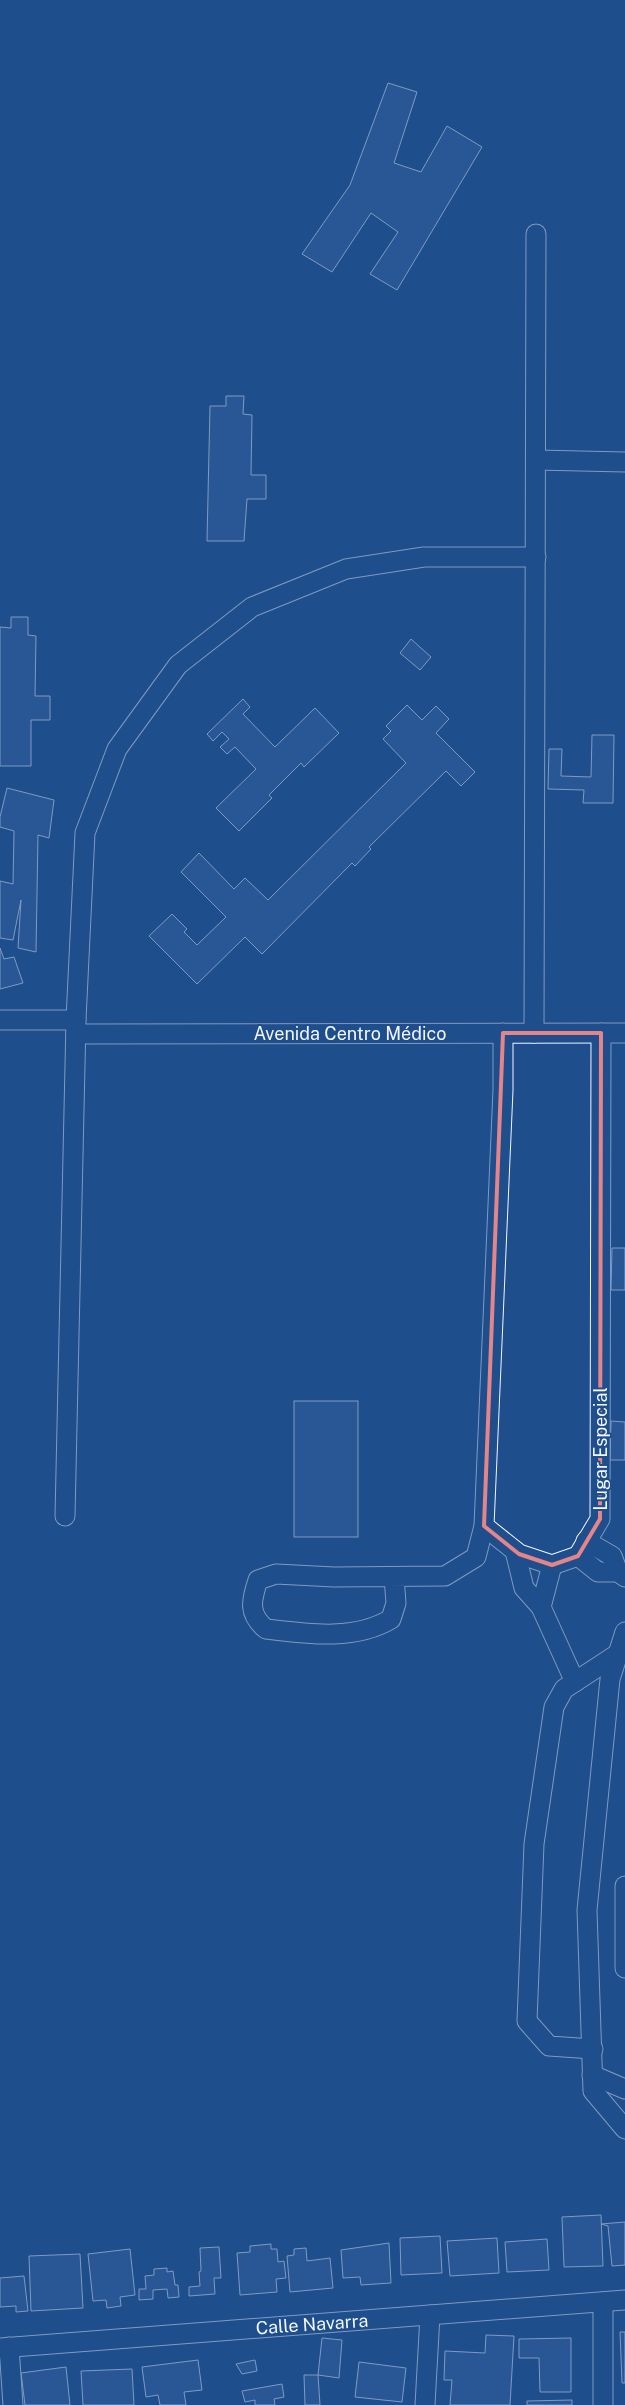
<svg xmlns="http://www.w3.org/2000/svg" width="625" height="2405" font-family="'Public Sans',sans-serif">
	<style>
		.building { fill: #3563a3; stroke: #f2f6ff }
		.lines { fill: none; stroke-linecap: round; stroke-linejoin: round }
		.minor-casing { stroke: #f2f6ff; stroke-width: 21 }
		.minor { stroke: #1f4e8c; stroke-width: 19 }
		.marked { fill: none; stroke: #e38589; stroke-width: 4; stroke-linejoin: round }
		.labels { text-anchor: middle; dominant-baseline: central; stroke-width: 4; stroke-linejoin: round; paint-order: stroke }
		.street-label { font-size: 18px; fill: #f2f6ff; stroke: #1f4e8c }
	</style>
	<rect width="100%" height="100%" fill="#1f4e8c"/>
	<g class="building">
		<path d="M388,83L417,92L394,163L421,172L447,126L482,147L397,290L370,274L398,232L371,213L332,272L302,254L350,185Z"/>
		<path d="M226,396H244L243,414L252,415L251,475H266V499H247L244,541H207L210,406H226Z"/>
		<path d="M11,617H28V635L36,636L35,696H50V720H31V766H0V627L11,628Z"/>
		<path d="M411,639L431,657L420,670L400,653Z"/>
		<path d="M243,699L250,707L243,714L275,747L315,708L339,733L304,767L301,763L269,795L272,798L239,831L216,808L256,769L235,747L227,754L220,747L229,739L222,732L213,741L207,734Z"/>
		<path d="M407,705L422,720L436,706L449,719L436,733L475,772L461,786L446,771L369,847L371,849L355,866L352,863L262,954L245,937L197,984L149,936L172,914L187,929L184,932L197,945L226,917L181,872L199,853L234,889L245,878L268,900L406,763L383,739L391,731L386,726Z"/>
		<path d="M592,735H614L613,803H583L584,790L548,789L549,749H562L561,776L591,777Z"/>
		<path d="M7,788L54,800L49,838L38,835L36,952L18,948L21,900L13,940L0,938V881L13,884L14,831L0,827V817Z"/>
		<path d="M0,948L4,959L14,957L23,983L0,989Z"/>
		<path d="M612,1248H625V1290H611Z"/>
		<rect x="294" y="1401" width="64" height="136"/>
		<path d="M611,1421L625,1422V1460H610Z"/>
		<path d="M601,2215L603,2266L564,2267L562,2217Z"/>
		<path d="M625,2222V2265L612,2266L608,2226L601,2224Z"/>
		<path d="M440,2236L442,2273L401,2275L400,2238Z"/>
		<path d="M497,2238L499,2273L450,2276L447,2241Z"/>
		<path d="M547,2239L549,2270L507,2272L505,2242Z"/>
		<path d="M389,2243L391,2283L361,2285L360,2277L343,2278L341,2250Z"/>
		<path d="M271,2244V2249H277L278,2262L284,2261L286,2278L276,2279L277,2292L240,2295L237,2253L250,2252V2246Z"/>
		<path d="M219,2247L221,2278H214L215,2294L189,2296V2287L200,2286L199,2272L201,2271L200,2248Z"/>
		<path d="M306,2248L307,2261L330,2258L333,2288L290,2292L287,2256L294,2255V2249Z"/>
		<path d="M130,2249L135,2295L120,2297L121,2306L107,2308L106,2300L93,2301L88,2254Z"/>
		<path d="M80,2254L83,2308L31,2311L29,2256Z"/>
		<path d="M167,2268V2272L173,2271L175,2285H178L179,2297L168,2298L167,2289L153,2290V2299L139,2300V2289H146L145,2276L154,2275V2269Z"/>
		<path d="M24,2276L28,2311L16,2312V2306L0,2307V2278Z"/>
		<path d="M620,2332H625V2383H622Z"/>
		<path d="M486,2335L514,2336L510,2405H450L452,2380H444L445,2351L485,2353Z"/>
		<path d="M322,2338L342,2340L339,2378L318,2375Z"/>
		<path d="M571,2338V2392H540L539,2358H519V2339Z"/>
		<path d="M198,2360L202,2390L184,2392L186,2405H160L158,2395L146,2397L142,2367Z"/>
		<path d="M255,2360L257,2371L242,2374L236,2364Z"/>
		<path d="M359,2362L406,2368L402,2402L355,2397Z"/>
		<path d="M66,2367L70,2405H25L21,2373Z"/>
		<path d="M132,2369L134,2405H83L81,2371Z"/>
		<path d="M304,2375H318L320,2405H305Z"/>
		<path d="M282,2384L284,2397L274,2399L275,2405H255V2400L245,2402L242,2391Z"/>
		<path d="M572,2400V2405H527V2401Z"/>
	</g>
	<g class="lines">
		<defs>
			<g id="minor">
				<path d="M536,460L625,462"/>
				<path d="M0,1020H76"/>
				<path d="M503,1033V1090L484,1526L519,1554L552,1565L578,1556L600,1519L601,1033"/>
				<path d="M534,1033L536,234"/>
				<path d="M76,1034L625,1033"/>
				<path d="M65,1516L76,1020L85,833L117,749L178,665L252,607L346,569L424,557H536"/>
				<path d="M586,1541L612,1556L618,1572L625,1577"/>
				<path d="M515,1551L524,1588L541,1607L575,1682"/>
				<path d="M578,1556L598,1572H618"/>
				<path d="M394,1577L396,1603L391,1619C354,1641 308,1634 266,1629C248,1614 251,1601 258,1580L276,1574L334,1577L445,1576L476,1557L484,1526"/>
				<path d="M541,1607L552,1565"/>
				<path d="M625,1632L610,1679L587,1910L593,2091L625,2129"/>
				<path d="M625,1886V1968"/>
				<path d="M593,2049L549,2046L527,2021L534,1844L554,1707L564,1689L619,1653L622,1654"/>
				<path d="M592,2075L625,2089"/>
				<path d="M9,2347L13,2405"/>
				<path d="M0,2348L625,2300"/>
				<path d="M425,2405L430,2315"/>
				<path d="M603,2405V2302"/>
			</g>
		</defs>
		<use href="#minor" class="minor-casing"/>
		<use href="#minor" class="minor"/>
	</g>
	<path d="M0 0H625V2405H0ZM503,1033H601L600,1519L578,1556L552,1565L519,1554L484,1526Z" fill="#1f4e8c" fill-opacity=".55" fill-rule="evenodd"/>
	<path class="marked" d="M503,1033H601L600,1519L578,1556L552,1565L519,1554L484,1526Z"/>
	<g class="labels">
		<g class="street-label">
			<text x="350" y="1033">Avenida Centro Médico</text>
			<text transform="translate(600 1449) rotate(-90)">Lugar Especial</text>
			<text transform="translate(312 2324) rotate(-4)">Calle Navarra</text>
		</g>
	</g>
</svg>
